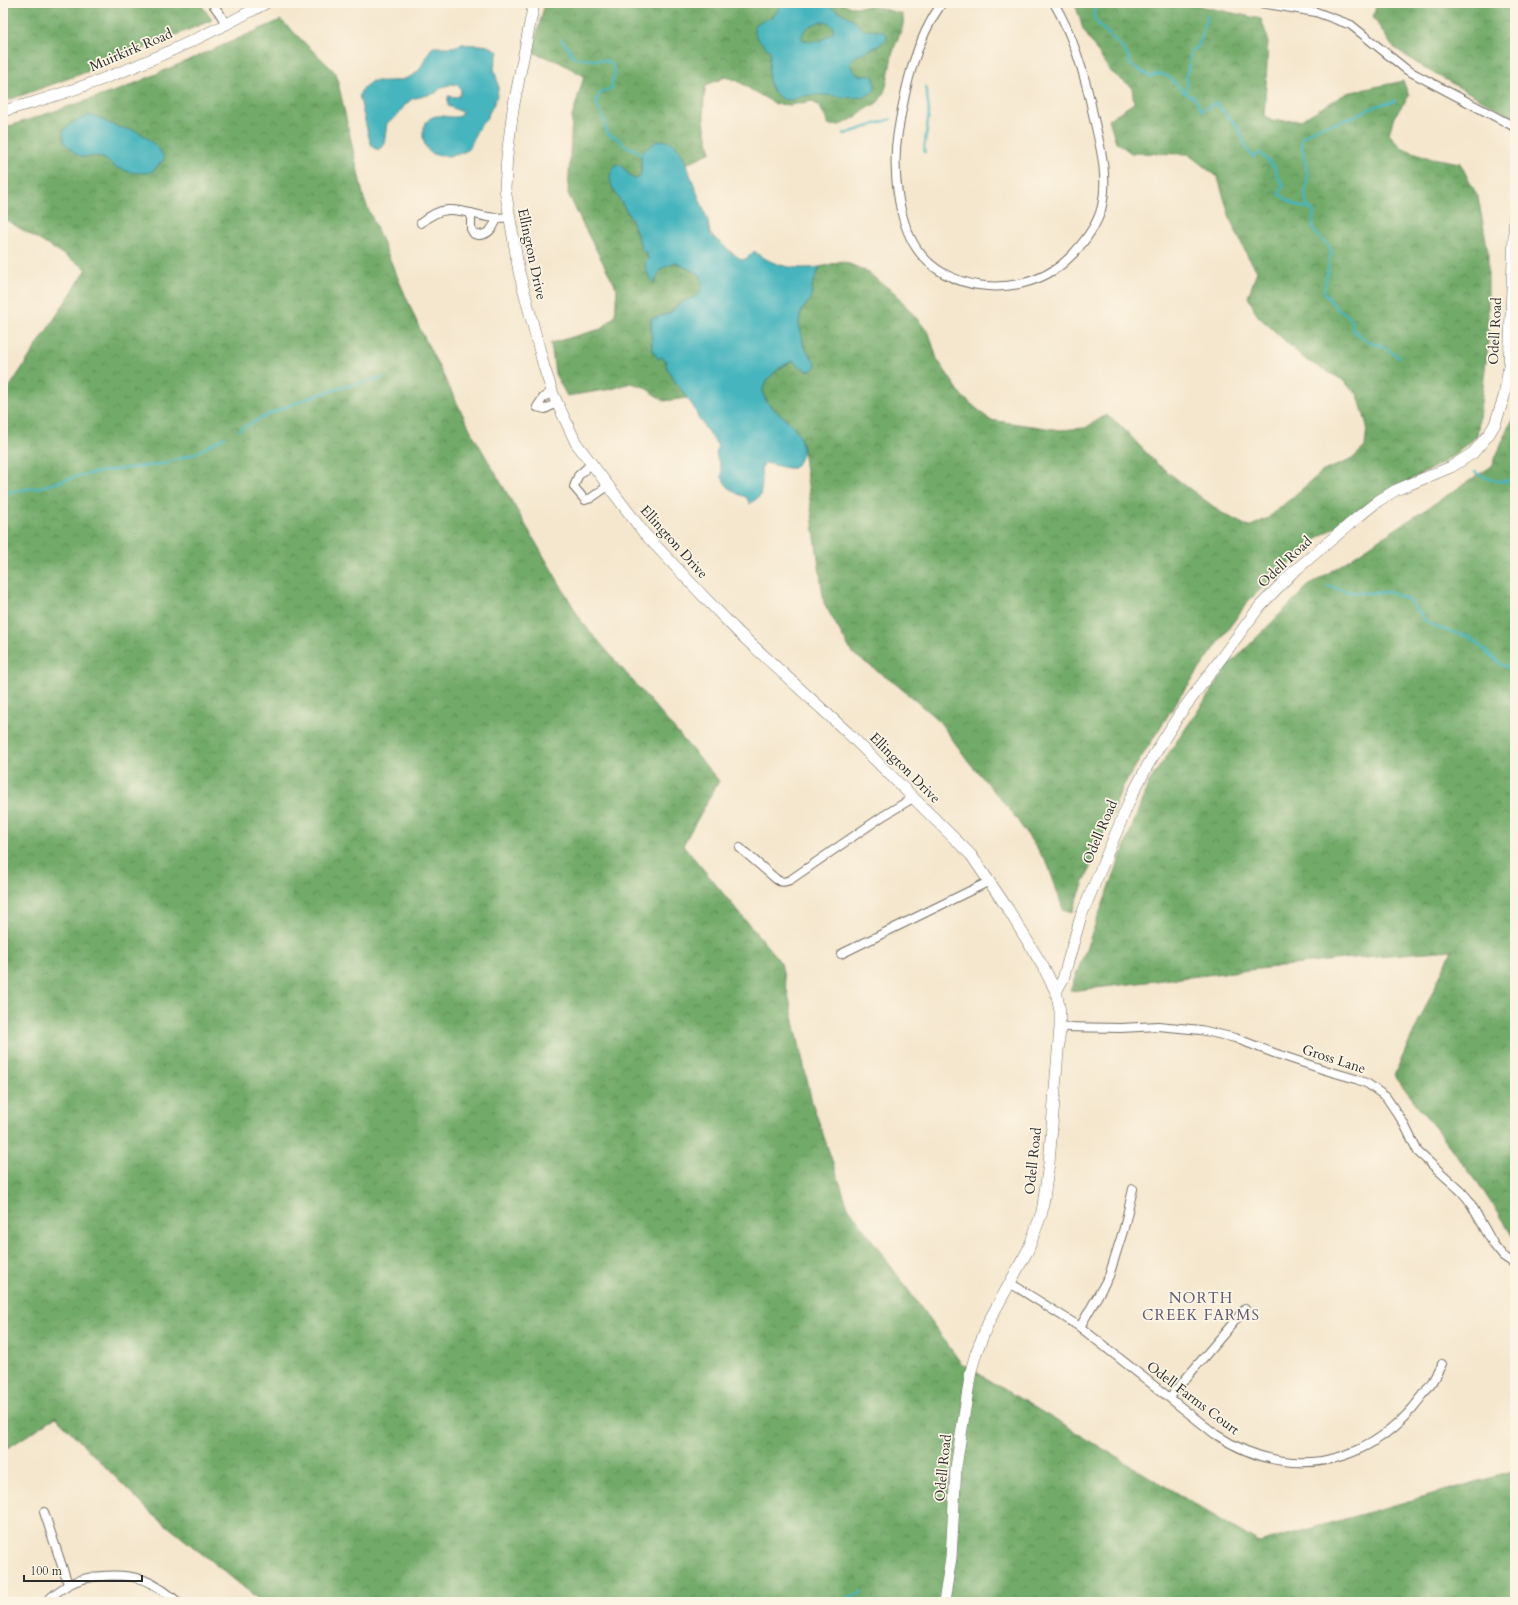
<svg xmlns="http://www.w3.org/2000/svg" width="1518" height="1605" font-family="Cardo,serif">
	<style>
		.forest { fill: url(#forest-crowns); stroke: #4e6a4a }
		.water { fill: #46b5be; stroke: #387074; fill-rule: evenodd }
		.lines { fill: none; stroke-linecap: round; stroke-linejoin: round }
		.stream { stroke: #46b5be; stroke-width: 2.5 }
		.street-casing { stroke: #726d64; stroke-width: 10 }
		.secondary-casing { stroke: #726d64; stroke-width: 12 }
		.street { stroke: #fff; stroke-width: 8 }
		.secondary { stroke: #fff; stroke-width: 11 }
		.labels { text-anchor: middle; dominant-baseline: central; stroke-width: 3.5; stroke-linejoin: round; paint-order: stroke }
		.street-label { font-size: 14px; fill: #2b2b2b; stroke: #fcf5e5 }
		.neighbourhood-label { font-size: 15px; letter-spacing: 1px; fill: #5e5a75; stroke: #fcf5e5 }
	</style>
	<defs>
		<pattern id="forest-crowns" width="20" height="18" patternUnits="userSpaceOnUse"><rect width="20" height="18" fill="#72aa69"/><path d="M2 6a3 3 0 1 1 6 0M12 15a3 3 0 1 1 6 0" fill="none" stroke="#5e8b57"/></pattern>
	</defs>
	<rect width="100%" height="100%" fill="#fcf5e5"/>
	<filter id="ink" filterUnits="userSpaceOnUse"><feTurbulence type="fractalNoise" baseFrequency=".025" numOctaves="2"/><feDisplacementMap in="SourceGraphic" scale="8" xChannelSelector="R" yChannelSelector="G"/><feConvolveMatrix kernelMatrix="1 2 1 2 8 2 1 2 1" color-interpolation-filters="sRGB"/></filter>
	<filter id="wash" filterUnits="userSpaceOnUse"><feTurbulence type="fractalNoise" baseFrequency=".012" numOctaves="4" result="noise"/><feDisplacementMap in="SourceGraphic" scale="16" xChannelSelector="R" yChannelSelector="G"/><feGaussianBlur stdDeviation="0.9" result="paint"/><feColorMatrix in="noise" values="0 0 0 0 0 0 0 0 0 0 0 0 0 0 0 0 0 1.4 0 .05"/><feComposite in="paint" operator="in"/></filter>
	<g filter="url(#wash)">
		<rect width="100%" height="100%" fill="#f5e7ce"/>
		<g class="forest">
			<path d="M3,3H200L212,20L92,70L3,102Z"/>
			<path d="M545,3H841C856,11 861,4 875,7C884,8 893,12 902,14C907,25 897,38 894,49C888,65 890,89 878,102C873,106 865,109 860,114C849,121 842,127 829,125L820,107L812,101L790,105L776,104L753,91L738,81L726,77L706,85C701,113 704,125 711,152L686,164L677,147L663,140C651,143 644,150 641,162C640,168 642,172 639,178L633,179L625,169L613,189C628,209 634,227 642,250L646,252L654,283L661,269L675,262L701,275L702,287L697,296L676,306L670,313L651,319L652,349L666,361L667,368L688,398L664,401L644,387L631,383L612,389L567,396L555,374L551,343L601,329L615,316L617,289L583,225L568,193L572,117L584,76L559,62L532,52Z"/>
			<path d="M1075,3H1193L1205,7L1261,19L1268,39L1266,86L1264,115L1274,121L1301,120L1347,93L1403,81L1409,96L1394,117L1389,134L1402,148L1427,157L1460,163L1478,197L1488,251V345L1477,436L1457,453L1442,463L1399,486L1319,537L1249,600L1179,698L1123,786L1072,912L1063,909L1048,865L1011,811L969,762L939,721L897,685L852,653L824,603L802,442C798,436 794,426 788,421C772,408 751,395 772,375C779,369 785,364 793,361L799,366L815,362L804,347L799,323L801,311L811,299L812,286L820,267L842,261L864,270L895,293L929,333L937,359L962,396L990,420L1060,430L1085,428L1106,415L1119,424L1157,464L1222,513L1249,527L1268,518L1323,471L1351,460L1365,447L1367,426L1358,395L1341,379L1306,360L1258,316L1248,297L1257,271L1247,255L1231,221L1218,178L1188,154L1131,153L1116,142L1109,119L1134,103L1132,88L1109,70L1083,29Z"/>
			<path d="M1377,3H1515V118L1424,68L1392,46L1373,17Z"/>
			<path d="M281,20L336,73L364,199L419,327L472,433L582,622L719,781L683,845L781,963L812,1102L848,1207L961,1363L1259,1543L1515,1471V1602H262L150,1512L56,1417L3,1451V397L87,269L3,218V128L122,89Z"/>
			<path d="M1515,413V1240L1478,1183L1394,1075L1452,950L1352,958L1070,991L1149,782L1230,664L1307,587L1492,466Z"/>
		</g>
		<g class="water">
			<path d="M780,3H823L853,19L863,30L882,31L887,35V39L878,46L854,57L850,63C853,75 860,77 871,75L874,77L875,90C861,104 836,94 819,95C813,95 806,95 801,97C792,99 786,103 778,96C763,83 771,67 770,51C762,43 753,37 754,25C766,18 778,19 780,3ZM819,22H828L833,27L834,31C825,40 814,45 802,39C802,28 810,26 819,22Z"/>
			<path d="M462,44C474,46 489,42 498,52C497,57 495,62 494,67C494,73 498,79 498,85C499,93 494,105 490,111C488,118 482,123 478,129C473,136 473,148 464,152C457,156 439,158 431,153C422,147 420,128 428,120C437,111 451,120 460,116L462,112L448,106V96L457,97L460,95L461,90L458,85L452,84L440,88L436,93L412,99L405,105L397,116L387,123L384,145L378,150L372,146L369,138L359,95L363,88L372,81C387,81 406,83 418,71C424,65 425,55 433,47H453Z"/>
			<path d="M91,115C99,117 104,121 111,124C119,128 128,129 136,131C145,135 163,150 164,159L153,171L146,173L129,172L115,167L105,159L96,156L83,157L75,153L64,142L63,132C70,122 80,119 91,115Z"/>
			<path d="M663,140L671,142L677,147L683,156L708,221L710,234L732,253L742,260L747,258L754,251C774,267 795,270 820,267L812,286L811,299L801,311L799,323L804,347L815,362L816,367L812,370L807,371L793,361C784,364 777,370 771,376C750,397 775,409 789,422C803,435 808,453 794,468C784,469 775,464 765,463L761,468L762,483L760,496L750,504L746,497C736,494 726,488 722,477C721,474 722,471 721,468C718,459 714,455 718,446L699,419L693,406L672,377L667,368L666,361L662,357L658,359L652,349L651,319L670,313L682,302L697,296L702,287L701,275L675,262L661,269L654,284L646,271L645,262L648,259L646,252L642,251C639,241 636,230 632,220C627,210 610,188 610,179C610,173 613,169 616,164L621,165L633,179L639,178L641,173V154L655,142Z"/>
		</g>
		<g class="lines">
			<g class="stream">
				<path d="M1096,3C1096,9 1092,13 1094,18C1101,32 1129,46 1129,63C1135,70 1144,70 1150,77C1153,76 1156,74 1159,74C1174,73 1179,95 1194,97L1202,111L1215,103C1220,105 1219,107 1222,110C1227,116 1233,119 1237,126C1242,135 1246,151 1253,157L1260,153L1274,167L1278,177L1284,186L1280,190L1279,194C1284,198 1290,202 1296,205C1303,210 1307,204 1314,212C1312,225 1311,231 1322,240C1325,243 1329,244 1331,249C1332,253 1325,283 1324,292L1337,309L1345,313L1352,321V329L1367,341L1380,345L1399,357"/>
				<path d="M562,40L575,58L607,61L612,64L615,77L612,80V88L600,93L597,99V106L605,120V127L608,134L617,138L625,146L632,148L641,154"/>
				<path d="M1185,93L1188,83L1186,77C1190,68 1188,59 1192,50L1197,48L1200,43L1207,16"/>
				<path d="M844,133L845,134L891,119"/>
				<path d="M925,152L924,150L929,112L926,87"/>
				<path d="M1308,207C1302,196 1307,187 1307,175C1307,161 1300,153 1302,138C1319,123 1327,127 1345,120C1355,117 1364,111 1374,107C1380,104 1388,103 1395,101"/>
				<path d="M239,430C284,404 333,388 383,378"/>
				<path d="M1475,472C1488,479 1500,485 1515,479"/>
				<path d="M3,493L42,487L78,476L105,471L163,464L194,454L225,437"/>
				<path d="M1328,586L1350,592L1365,593L1391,592L1409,600L1427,622L1440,629L1467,636L1474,640L1491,656L1502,665L1515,670"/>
				<path d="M838,1602L862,1592"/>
			</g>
		</g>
	</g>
	<g filter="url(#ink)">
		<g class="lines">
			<defs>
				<g id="street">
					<path d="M212,3L220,14L226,24"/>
					<path d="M942,3C915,41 905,88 898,132C892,166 897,220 917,249C945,291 1013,297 1054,270C1061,266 1067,260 1073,254C1085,241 1096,227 1101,210C1109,179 1101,149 1094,119C1086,78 1075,39 1054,3"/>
					<path d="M1260,3L1316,12L1351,25L1407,70L1515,127"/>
					<path d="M471,213V229L474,234C486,238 493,229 497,219"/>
					<path d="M421,223C453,194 474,223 509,217"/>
					<path d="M552,391L543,398L537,407L545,409L557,403"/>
					<path d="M591,464L578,476L574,487L585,500L591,498L608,486"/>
					<path d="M740,848L776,879C781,883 784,882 790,880L883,816L913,798"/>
					<path d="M841,954L990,881"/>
					<path d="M1060,1027L1121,1028L1158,1026L1201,1030L1235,1038L1274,1053L1325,1070L1356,1079L1368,1084L1386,1097L1403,1122L1418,1152L1461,1191L1468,1199L1494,1245L1503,1256L1515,1264"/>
					<path d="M1010,1283L1080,1327L1215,1434C1304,1493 1396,1455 1442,1364"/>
					<path d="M1080,1327L1109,1276L1124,1228L1133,1189"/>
					<path d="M1170,1397L1245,1309"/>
					<path d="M44,1512L68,1584"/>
					<path d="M46,1602C52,1596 61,1589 68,1585C87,1574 124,1573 144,1580C157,1585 167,1593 178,1602"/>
				</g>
				<g id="secondary">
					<path d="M534,3L513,109L507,156L505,189L519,272L544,367L553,394L576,443L644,533L705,598L738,632L847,732L971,855L1008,909L1045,970L1056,992"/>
					<path d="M3,111C94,87 183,49 266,3"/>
					<path d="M944,1602L951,1558L956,1467L971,1371L976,1353L989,1321L1028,1250L1042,1212L1049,1163L1060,1027V1011L1056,992L1063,979L1081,916L1132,795L1149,763L1179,715L1260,606L1292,573L1358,517L1378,501L1396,490L1451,467L1473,453L1489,434L1495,424L1504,397L1509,366L1515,210"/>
				</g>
			</defs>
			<use href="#street" class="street-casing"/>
			<use href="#secondary" class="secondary-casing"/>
			<use href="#street" class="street"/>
			<use href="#secondary" class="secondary"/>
		</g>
	</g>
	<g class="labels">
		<g class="street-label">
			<text transform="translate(131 50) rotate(-23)">Muirkirk Road</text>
			<text transform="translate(532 254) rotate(78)">Ellington Drive</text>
			<text transform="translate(1495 331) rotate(-87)">Odell Road</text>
			<text transform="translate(674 542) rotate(48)">Ellington Drive</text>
			<text transform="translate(1285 562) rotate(-43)">Odell Road</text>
			<text transform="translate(905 768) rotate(45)">Ellington Drive</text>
			<text transform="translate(1100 832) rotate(-67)">Odell Road</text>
			<text transform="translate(1334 1059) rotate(18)">Gross Lane</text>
			<text transform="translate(1033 1161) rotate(-84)">Odell Road</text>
			<text transform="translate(1193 1398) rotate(37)">Odell Farms Court</text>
			<text transform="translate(943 1468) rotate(-84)">Odell Road</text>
		</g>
		<g class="neighbourhood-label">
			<text x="1201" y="1298">NORTH<tspan x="1201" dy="17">CREEK FARMS</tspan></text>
		</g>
	</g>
	<rect width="1518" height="1605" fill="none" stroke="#fcf5e5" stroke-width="16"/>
	<path d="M24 1575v6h118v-6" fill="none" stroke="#2b2b2b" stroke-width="2"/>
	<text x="30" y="1575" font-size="12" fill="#2b2b2b" stroke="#fcf5e5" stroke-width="3" paint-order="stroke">100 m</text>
</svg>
